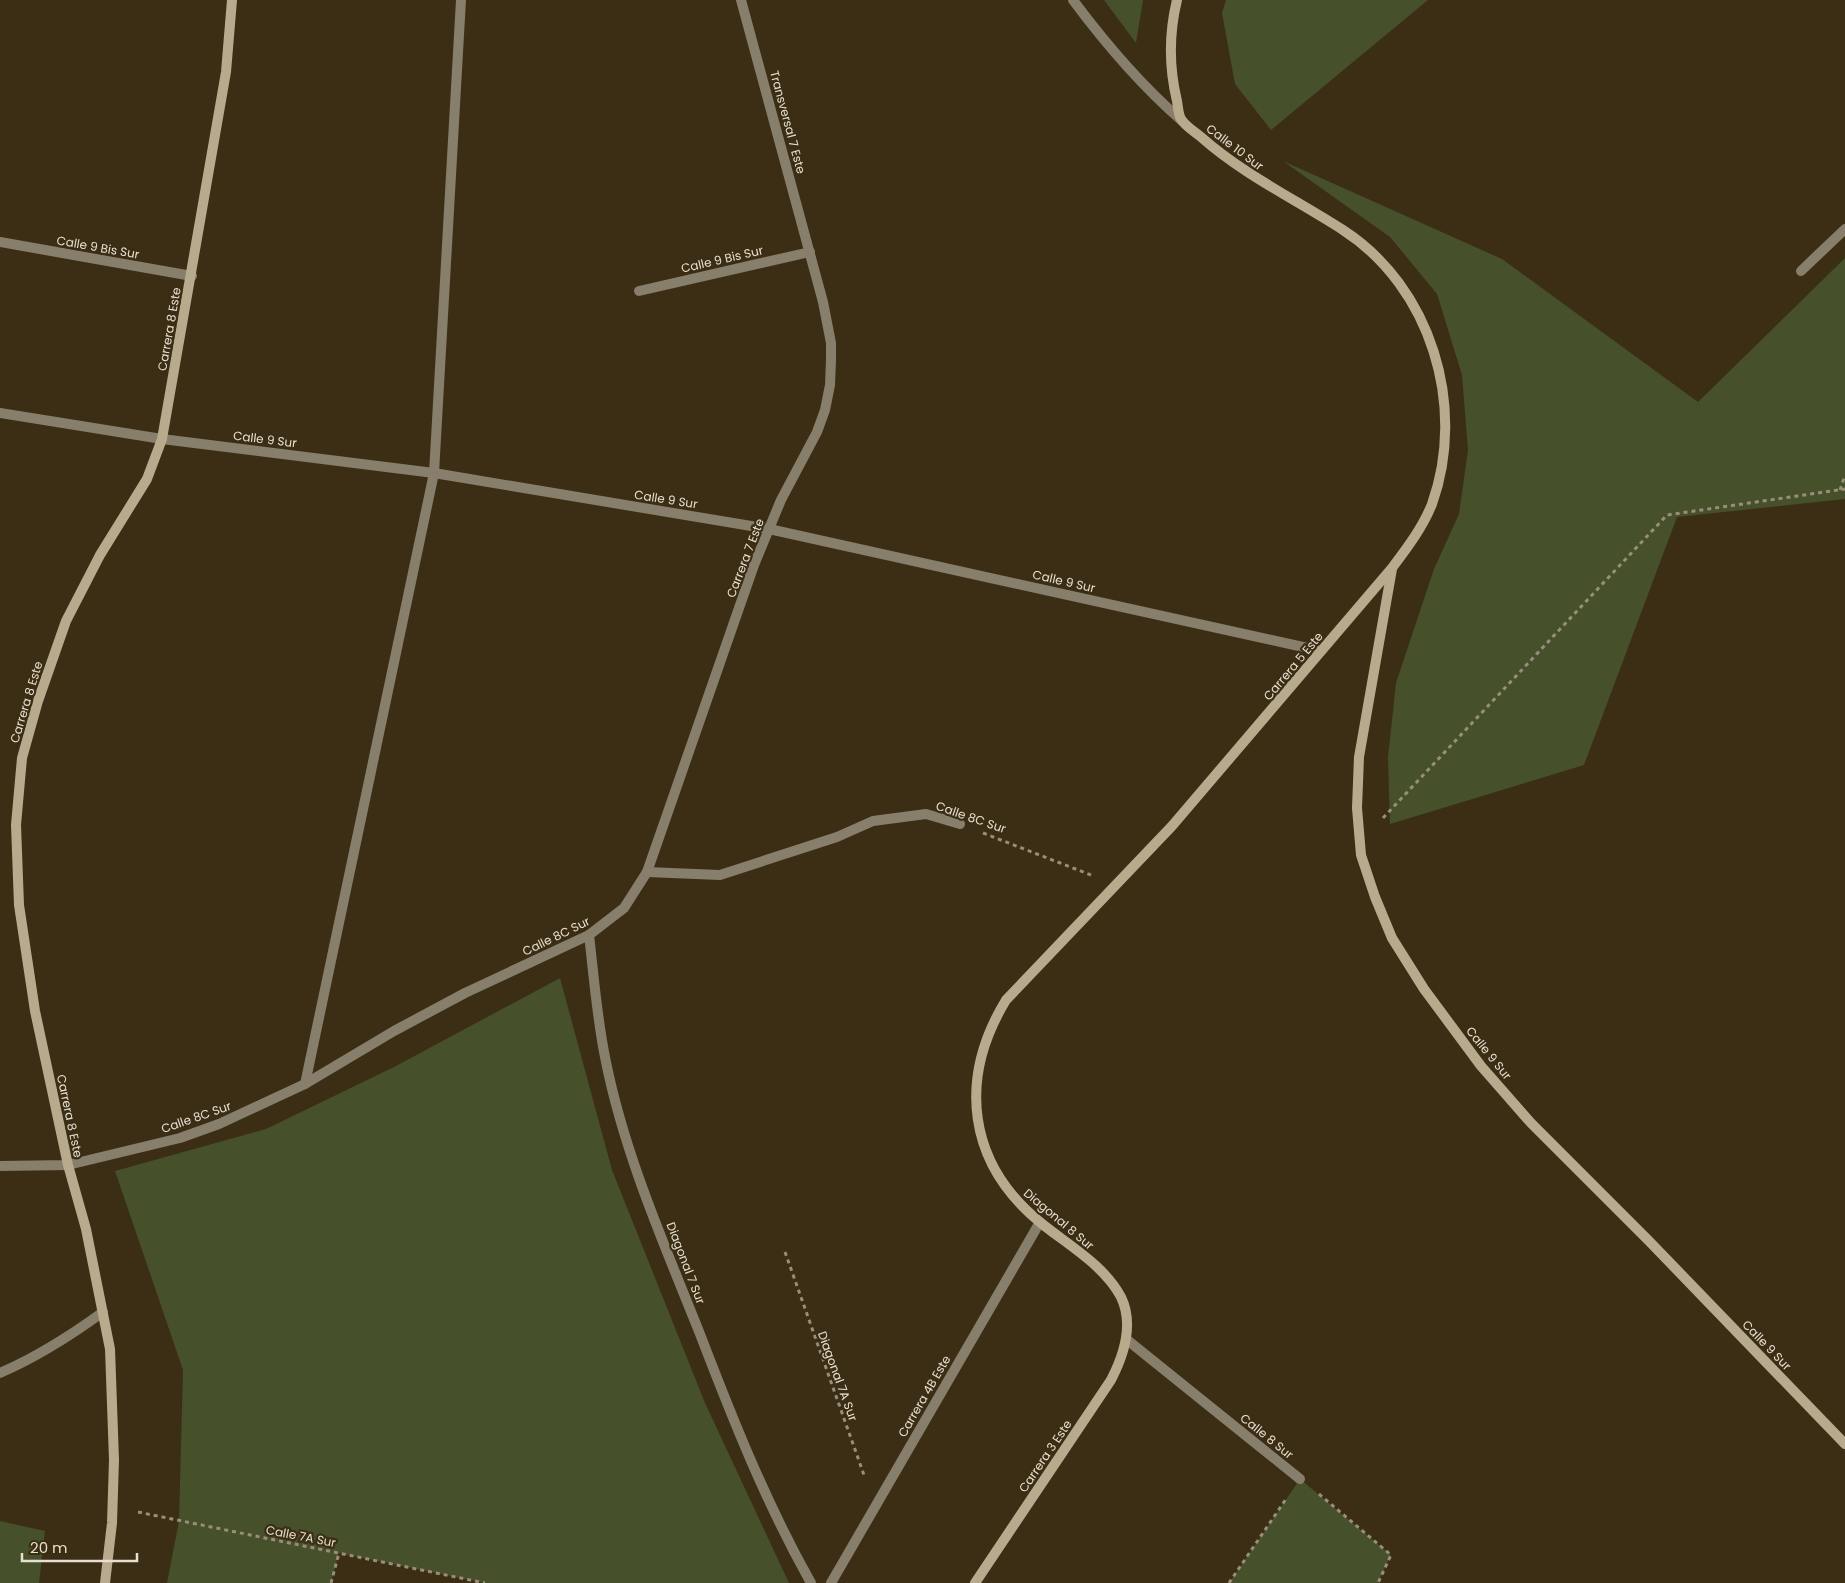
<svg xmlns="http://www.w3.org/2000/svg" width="1845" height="1583" font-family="Poppins,sans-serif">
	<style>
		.green { fill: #46502b }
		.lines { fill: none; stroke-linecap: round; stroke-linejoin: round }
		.path { stroke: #998e7b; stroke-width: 3; stroke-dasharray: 4 4; stroke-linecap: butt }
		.lane { stroke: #877e6b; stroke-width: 10 }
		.street { stroke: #877e6b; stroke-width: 10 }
		.secondary { stroke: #b8aa8c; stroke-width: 10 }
		.labels { text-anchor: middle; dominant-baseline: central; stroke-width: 4.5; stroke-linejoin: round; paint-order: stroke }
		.street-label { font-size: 12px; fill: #e7dfd0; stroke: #3b2e15 }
	</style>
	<rect width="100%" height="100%" fill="#3b2e15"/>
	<g class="green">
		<path d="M1104,0H1143L1136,43Z"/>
		<path d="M1226,0H1428L1271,130L1235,84L1222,13Z"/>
		<path d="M1283,161L1502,259L1698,402L1845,258V499L1677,517L1584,765L1390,824L1388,757L1396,683L1434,569L1459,514L1468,450L1462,375L1437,294L1390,237Z"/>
		<path d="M560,978L612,1170L705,1403L789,1583H485L339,1553L331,1583H167L179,1521L183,1370L115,1171L266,1129L394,1067Z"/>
		<path d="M1300,1479L1391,1555L1378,1583H1229Z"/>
		<path d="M0,1521L45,1531L39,1583H0Z"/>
	</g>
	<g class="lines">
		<g class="path">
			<path d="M1840,490L1845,475"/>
			<path d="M1383,818L1667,515L1845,489"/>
			<path d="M983,833L1091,875"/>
			<path d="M785,1252L864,1475"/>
			<path d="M1319,1494L1391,1555L1378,1583"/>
			<path d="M138,1512L485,1583"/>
			<path d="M331,1583L339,1553"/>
			<path d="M1229,1583L1286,1499"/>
		</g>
		<g class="lane">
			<path d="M1801,271L1845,229"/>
			<path d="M0,1373C37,1357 70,1336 103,1312"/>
		</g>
		<g class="street">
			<path d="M1073,0C1105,43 1141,85 1181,120"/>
			<path d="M0,242L192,276"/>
			<path d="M639,291L810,252"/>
			<path d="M0,413L162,439L434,473L769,529L1321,651"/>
			<path d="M647,872L720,875L837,837L873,821L926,814L960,824"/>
			<path d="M589,935C594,977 597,1020 606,1062C625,1156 665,1246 700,1334C733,1420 766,1503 811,1583"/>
			<path d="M305,1084L434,473L461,0"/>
			<path d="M0,1166L68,1165L180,1138L219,1124L305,1084L394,1031L465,993L589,935L624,908L647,872L754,565L781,500L817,432L825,410L830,385L831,360V343L823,302L741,0"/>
			<path d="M1126,1339L1300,1479"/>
			<path d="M831,1583L1040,1222"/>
		</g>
		<g class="secondary">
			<path d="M1392,569L1359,757L1357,808L1361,855L1375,897L1392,938L1424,989L1481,1066L1531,1123L1649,1241L1845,1444"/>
			<path d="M105,1583L112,1523L114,1460L110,1349L86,1229L68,1165L35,1011L19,905L16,825L22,758L38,701L66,621L100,555L147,479L162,439L226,72L232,0"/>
			<path d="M975,1583L1111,1380C1124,1355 1134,1324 1121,1297C1104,1265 1068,1245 1041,1223C967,1163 958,1079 1006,1000L1172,826L1392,568C1407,548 1423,527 1432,504C1467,406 1431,287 1343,230C1295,199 1244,175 1201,137C1195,132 1185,126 1181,119C1178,114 1178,106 1177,101C1169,68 1169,33 1177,0"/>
		</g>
	</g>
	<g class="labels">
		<g class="street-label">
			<text transform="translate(788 122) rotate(75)">Transversal 7 Este</text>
			<text transform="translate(1235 147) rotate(37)">Calle 10 Sur</text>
			<text transform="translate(98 247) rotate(10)">Calle 9 Bis Sur</text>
			<text transform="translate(722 259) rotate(-13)">Calle 9 Bis Sur</text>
			<text transform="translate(169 329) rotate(-80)">Carrera 8 Este</text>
			<text transform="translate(265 439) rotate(7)">Calle 9 Sur</text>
			<text transform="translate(666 499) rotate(9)">Calle 9 Sur</text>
			<text transform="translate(745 558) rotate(-69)">Carrera 7 Este</text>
			<text transform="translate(1064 581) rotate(13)">Calle 9 Sur</text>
			<text transform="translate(1293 666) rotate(-50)">Carrera 5 Este</text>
			<text transform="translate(26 702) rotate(-73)">Carrera 8 Este</text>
			<text transform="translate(971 817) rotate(19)">Calle 8C Sur</text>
			<text transform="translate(556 936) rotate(-26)">Calle 8C Sur</text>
			<text transform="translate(1489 1053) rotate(51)">Calle 9 Sur</text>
			<text transform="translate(70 1116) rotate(78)">Carrera 8 Este</text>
			<text transform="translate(196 1117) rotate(-19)">Calle 8C Sur</text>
			<text transform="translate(1059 1219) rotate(40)">Diagonal 8 Sur</text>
			<text transform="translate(686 1263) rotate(69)">Diagonal 7 Sur</text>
			<text transform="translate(1767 1345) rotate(46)">Calle 9 Sur</text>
			<text transform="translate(838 1376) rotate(70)">Diagonal 7A Sur</text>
			<text transform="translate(924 1396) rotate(-60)">Carrera 4B Este</text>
			<text transform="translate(1267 1436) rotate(39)">Calle 8 Sur</text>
			<text transform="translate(1045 1456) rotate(-56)">Carrera 3 Este</text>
			<text transform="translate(301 1536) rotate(11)">Calle 7A Sur</text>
		</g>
	</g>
	<path d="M22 1553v8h115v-8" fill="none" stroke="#e7dfd0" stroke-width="2.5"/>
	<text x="30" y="1553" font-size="15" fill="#e7dfd0" stroke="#3b2e15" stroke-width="4" paint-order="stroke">20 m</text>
</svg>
